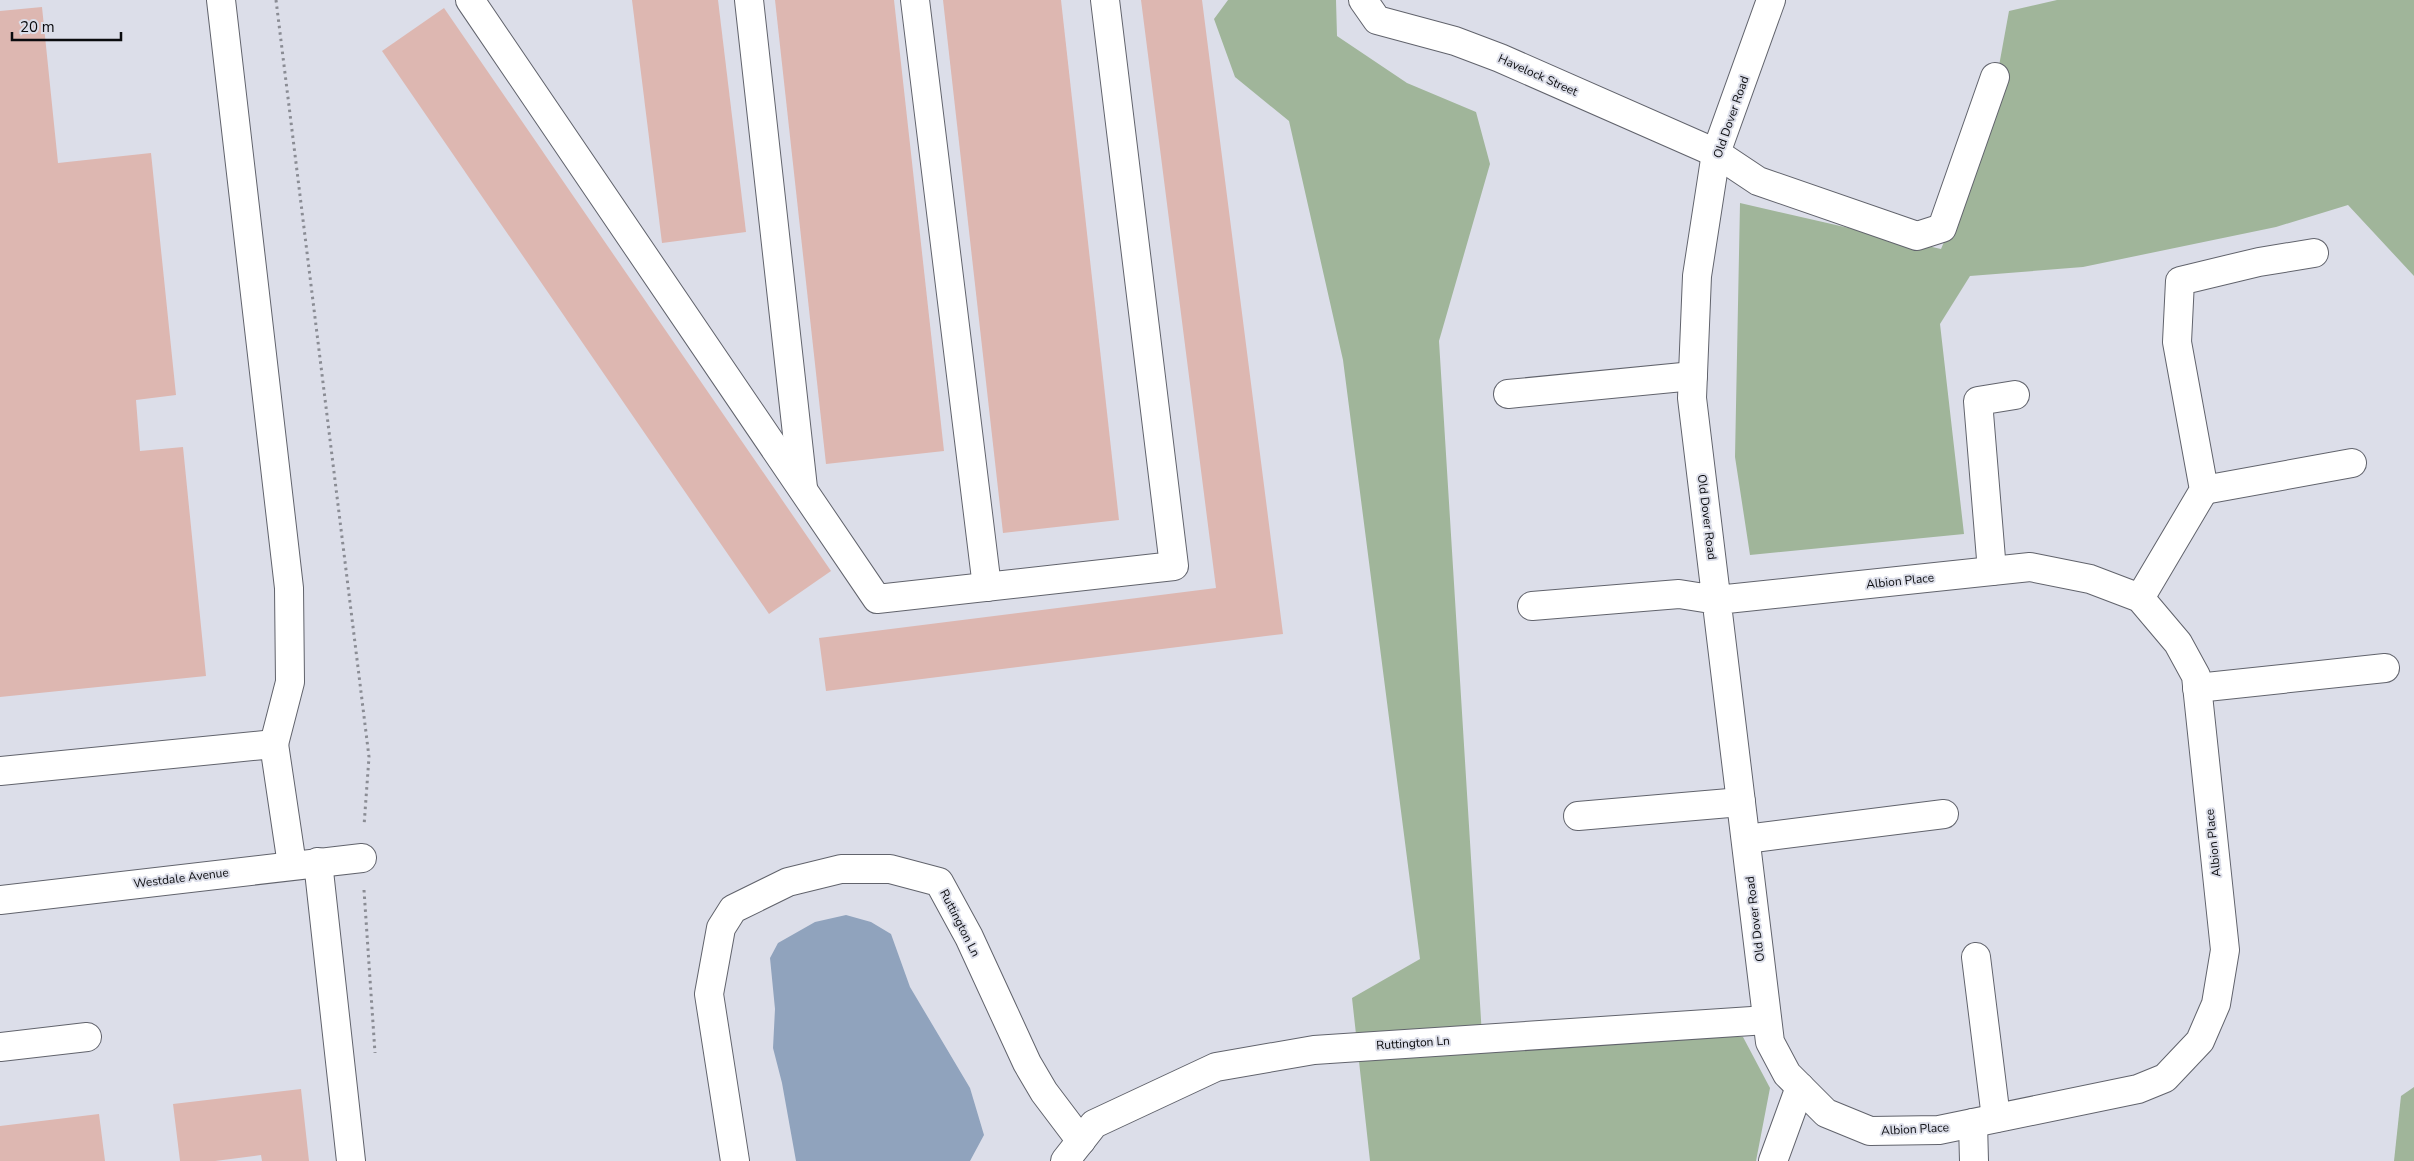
<svg xmlns="http://www.w3.org/2000/svg" width="2414" height="1161" font-family="'Nunito Sans',sans-serif">
	<style>
		.forest { fill: #a0b59a }
		.water { fill: #90a3bd }
		.building { fill: #ddb7b1 }
		.lines { fill: none; stroke-linecap: round; stroke-linejoin: round }
		.minor-casing { stroke: #61636c; stroke-width: 30 }
		.path { stroke: #8a8c94; stroke-width: 3; stroke-dasharray: 2.5 4; stroke-linecap: butt }
		.minor { stroke: #fff; stroke-width: 28 }
		.labels { text-anchor: middle; dominant-baseline: central; stroke-width: 4; stroke-linejoin: round; paint-order: stroke }
		.street-label { font-size: 12px; fill: #0a0b0e; stroke: #dcdee9 }
	</style>
	<rect width="100%" height="100%" fill="#dcdee9"/>
	<g class="forest">
		<path d="M1228,0H1336L1337,36L1407,83L1476,112L1490,164L1439,341L1483,1052L1670,1037H1743L1770,1088L1756,1161H1370L1352,998L1420,959L1343,360L1289,121L1235,77L1214,19Z"/>
		<path d="M2057,0H2414V276L2348,205L2276,227L2083,267L1970,276L1940,324L1964,534L1750,555L1735,457L1740,203L1941,249L1984,148L2009,11Z"/>
		<path d="M2414,1087V1161H2394L2401,1096Z"/>
	</g>
	<path class="water" d="M846,915L871,922L891,934L910,987L970,1088L984,1135L970,1161H796L782,1083L773,1048L775,1009L770,958L778,943L815,922Z"/>
	<g class="building">
		<path d="M632,0H718L746,232L662,243Z"/>
		<path d="M775,0H894L944,451L826,464Z"/>
		<path d="M943,0H1061L1119,520L1003,533Z"/>
		<path d="M1141,0H1202L1283,634L826,691L819,638L1216,588Z"/>
		<path d="M42,7L58,163L151,153L176,395L136,400L140,451L183,447L206,676L0,697V11Z"/>
		<path d="M444,8L831,571L769,614L382,51Z"/>
		<path d="M301,1089L309,1161H262L261,1155L215,1161H180L173,1104Z"/>
		<path d="M99,1114L105,1161H0V1126Z"/>
	</g>
	<g class="lines">
		<defs>
			<g id="minor">
				<path d="M221,0L289,588L290,682L274,744"/>
				<path d="M470,0L877,599L1174,566L1105,0"/>
				<path d="M749,0L803,488"/>
				<path d="M915,0L987,587"/>
				<path d="M1363,0L1377,20L1455,41L1500,58L1716,153L1758,181L1917,236L1942,228L1995,77"/>
				<path d="M1508,394L1693,376"/>
				<path d="M2204,490L2352,463"/>
				<path d="M1992,571L1978,401L2015,395"/>
				<path d="M2140,598L2204,490L2177,342L2180,281L2259,262L2314,253"/>
				<path d="M1532,606L1679,594L1717,600L2030,567L2090,579L2140,598L2178,643L2196,676L2225,950L2216,1004L2200,1041L2165,1078L2138,1089L1939,1130L1870,1131L1826,1113L1787,1074L1770,1042L1692,398L1697,276L1716,153L1771,0"/>
				<path d="M2197,688L2385,668"/>
				<path d="M0,771L274,744L292,865"/>
				<path d="M1578,816L1741,802"/>
				<path d="M1746,839L1944,814"/>
				<path d="M318,862L351,1161"/>
				<path d="M0,900L362,858"/>
				<path d="M1976,957L1996,1118"/>
				<path d="M0,1047L87,1037"/>
				<path d="M1973,1123L1974,1161"/>
				<path d="M735,1161L709,994L721,928L733,909L788,882L841,869H890L939,882L969,937L1027,1063L1044,1092L1081,1141"/>
				<path d="M1065,1161L1094,1124L1216,1067L1314,1050L1767,1020"/>
				<path d="M1773,1161L1800,1087"/>
			</g>
		</defs>
		<use href="#minor" class="minor-casing"/>
		<g class="path">
			<path d="M276,0L369,757L364,826"/>
			<path d="M364,890L375,1053"/>
		</g>
		<use href="#minor" class="minor"/>
	</g>
	<g class="labels">
		<g class="street-label">
			<text transform="translate(1538 75) rotate(24)">Havelock Street</text>
			<text transform="translate(1731 117) rotate(-71)">Old Dover Road</text>
			<text transform="translate(1707 517) rotate(83)">Old Dover Road</text>
			<text transform="translate(1900 581) rotate(-6)">Albion Place</text>
			<text transform="translate(2213 843) rotate(-96)">Albion Place</text>
			<text transform="translate(181 878) rotate(-7)">Westdale Avenue</text>
			<text transform="translate(1755 919) rotate(-97)">Old Dover Road</text>
			<text transform="translate(960 923) rotate(63)">Ruttington Ln</text>
			<text transform="translate(1413 1043) rotate(-4)">Ruttington Ln</text>
			<text transform="translate(1915 1129) rotate(-3)">Albion Place</text>
		</g>
	</g>
	<path d="M12 32v8h109v-8" fill="none" stroke="#0a0b0e" stroke-width="2.5"/>
	<text x="20" y="32" font-size="15" fill="#0a0b0e" stroke="#dcdee9" stroke-width="4" paint-order="stroke">20 m</text>
</svg>
